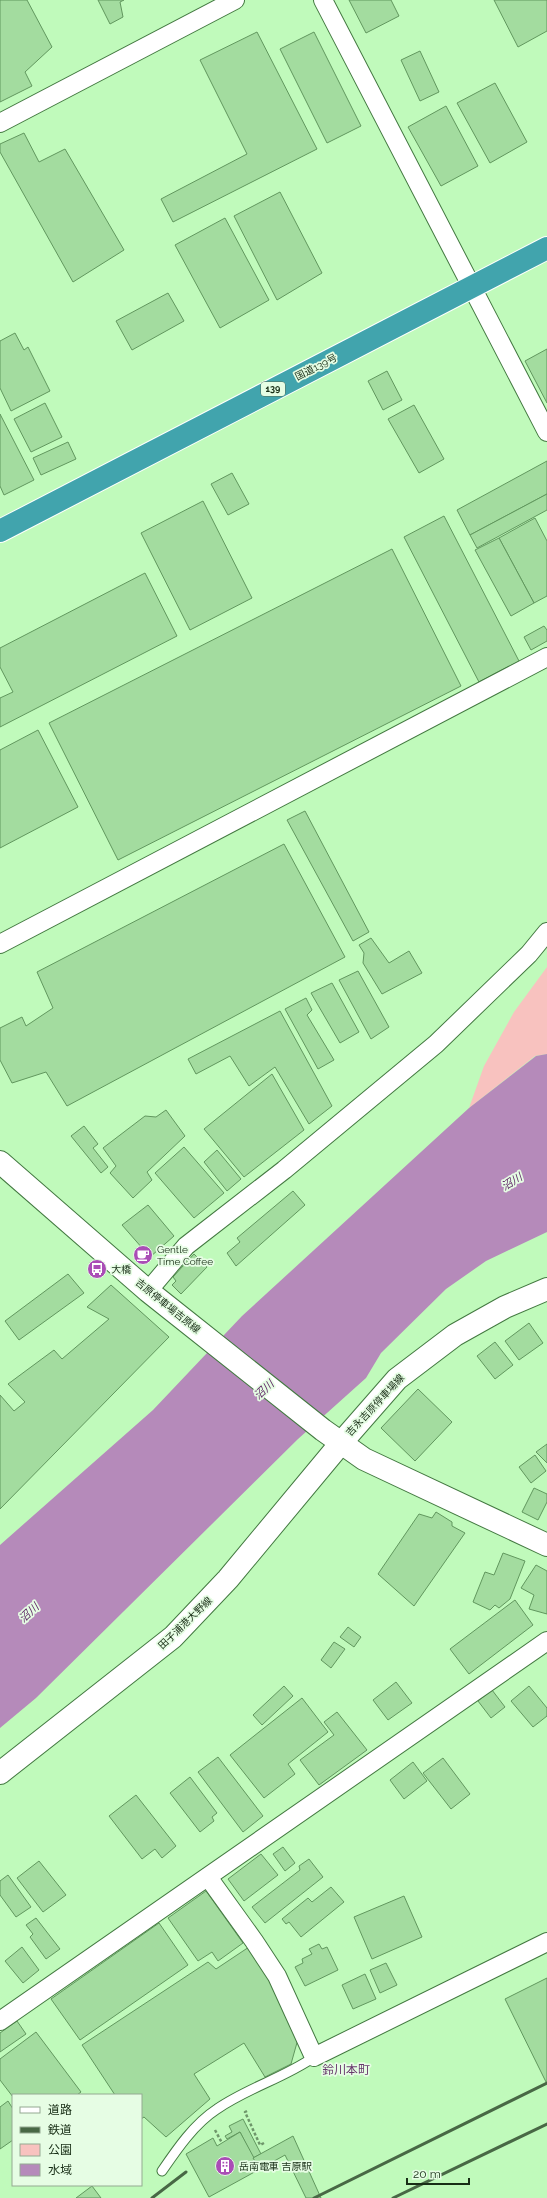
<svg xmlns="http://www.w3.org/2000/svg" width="547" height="2198" font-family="Raleway,'Noto Sans JP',sans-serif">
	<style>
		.green { fill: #f8c2bf }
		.water { fill: #b58aba }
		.building { fill: #a3dc9f; stroke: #61975e }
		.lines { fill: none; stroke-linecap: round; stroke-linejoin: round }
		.lane-casing { stroke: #437941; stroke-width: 11 }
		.street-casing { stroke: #437941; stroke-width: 20 }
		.secondary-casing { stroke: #437941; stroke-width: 24 }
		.highway-casing { stroke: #fff; stroke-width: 24 }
		.path { stroke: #6e966a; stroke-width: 2.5; stroke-dasharray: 3 2; stroke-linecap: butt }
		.lane { stroke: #fff; stroke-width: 9 }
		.street { stroke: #fff; stroke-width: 18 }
		.secondary { stroke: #fff; stroke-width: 22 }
		.highway { stroke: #41a4ad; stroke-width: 22 }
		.rail { stroke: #486845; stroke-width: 3 }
		.labels { text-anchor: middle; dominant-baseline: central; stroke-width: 3.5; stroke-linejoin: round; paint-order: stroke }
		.shield { fill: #e6fde4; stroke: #566c54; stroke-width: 1 }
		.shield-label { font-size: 9px; font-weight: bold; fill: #182e16 }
		.street-label { font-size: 10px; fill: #182e16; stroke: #e6fde4 }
		.poi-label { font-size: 10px; fill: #182e16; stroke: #e6fde4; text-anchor: start }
		.water-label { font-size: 11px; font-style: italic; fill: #622c69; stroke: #e6fde4 }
		.quarter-label { font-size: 12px; fill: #68396d; stroke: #e6fde4 }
	</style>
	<rect width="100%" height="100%" fill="#c0fabb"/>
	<path class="green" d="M547,967V1054L535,1056L469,1108L484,1066L514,1012Z"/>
	<path class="water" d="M547,1054V1232L486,1261L446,1289L381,1353L366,1378L298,1439L36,1698L0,1728V1545L153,1410L242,1316L469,1108L536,1056Z"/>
	<g class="building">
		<path d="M0,0H27L52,47L25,72L32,86L0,102Z"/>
		<path d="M98,0H124L120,2L123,17L110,24Z"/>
		<path d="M349,0H391L399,16L366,33Z"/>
		<path d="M494,0H547V31L518,47Z"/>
		<path d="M257,32L317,149L173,222L161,199L247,154L200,60Z"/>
		<path d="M314,32L361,126L327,143L280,49Z"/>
		<path d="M420,51L439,92L420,101L401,60Z"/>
		<path d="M495,83L527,142L490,163L457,103Z"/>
		<path d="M446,106L478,166L441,186L408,127Z"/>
		<path d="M24,133L39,162L65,149L124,250L73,282L0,152V144Z"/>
		<path d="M280,192L322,273L277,300L234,216Z"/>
		<path d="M225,218L269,300L220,328L175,245Z"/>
		<path d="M168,293L184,321L132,350L116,321Z"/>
		<path d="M15,333L24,350L28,347L50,391L11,411L0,388V341Z"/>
		<path d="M547,349V403L525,361Z"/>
		<path d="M387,371L402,400L383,410L368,381Z"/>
		<path d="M45,403L62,437L31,452L14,419Z"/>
		<path d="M414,405L444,459L419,473L388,419Z"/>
		<path d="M0,414L34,480L4,495L0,486Z"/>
		<path d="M68,442L76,459L41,475L33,458Z"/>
		<path d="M547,461V494L470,535L457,510Z"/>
		<path d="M232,473L249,504L228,515L211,484Z"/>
		<path d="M547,494V510L477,548L470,535Z"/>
		<path d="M203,501L252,598L190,630L141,533Z"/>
		<path d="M444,516L519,661L479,682L404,537Z"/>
		<path d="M535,518L547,541V596L534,603L499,538Z"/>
		<path d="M499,538L534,603L511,616L475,550Z"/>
		<path d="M392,549L461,686L118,860L49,723Z"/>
		<path d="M145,573L177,636L0,727V698L13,692L0,667V648Z"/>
		<path d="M544,626L547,630V641L531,650L524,637Z"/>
		<path d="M38,730L78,807L0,848V750Z"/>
		<path d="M305,811L369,932L353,941L287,820Z"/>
		<path d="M284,844L345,957L67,1106L46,1072L12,1083L0,1060V1028L22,1017L26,1026L53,1008L37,972Z"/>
		<path d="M371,938L389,963L409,951L422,973L382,994L363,963L364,953L359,945Z"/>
		<path d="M358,971L389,1027L371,1039L339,980Z"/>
		<path d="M332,983L359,1032L340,1043L311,993Z"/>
		<path d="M306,998L312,1010L307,1015L334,1060L318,1069L285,1009Z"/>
		<path d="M280,1011L332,1106L309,1124L275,1067L249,1086L230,1056L196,1074L188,1059Z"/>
		<path d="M272,1074L304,1130L244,1177L204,1129Z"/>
		<path d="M166,1110L185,1136L147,1172L152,1180L133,1198L110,1173L116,1166L103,1148L145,1116L156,1117Z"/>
		<path d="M84,1126L98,1144L93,1148L108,1167L101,1173L71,1136Z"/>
		<path d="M184,1147L224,1193L194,1218L155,1173Z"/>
		<path d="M217,1150L241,1179L227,1191L204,1162Z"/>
		<path d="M293,1191L305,1205L236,1266L227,1253L240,1242L237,1238Z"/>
		<path d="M148,1205L174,1236L150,1257L122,1225Z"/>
		<path d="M194,1254L207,1267L181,1294L172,1285L176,1281L173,1277Z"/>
		<path d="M68,1274L84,1293L19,1340L5,1321Z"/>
		<path d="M111,1285L169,1337L0,1509V1395L14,1411L25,1402L8,1384L54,1350L62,1359L109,1319L87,1307Z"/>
		<path d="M529,1323L543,1343L519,1360L505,1341Z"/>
		<path d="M495,1342L513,1365L495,1379L477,1356Z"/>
		<path d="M418,1389L452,1422L415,1461L381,1428Z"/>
		<path d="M547,1444V1463L536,1452Z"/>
		<path d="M535,1455L546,1471L531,1483L519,1467Z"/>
		<path d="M534,1488L547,1494V1502L538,1520L522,1512Z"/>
		<path d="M436,1512L452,1522V1526L465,1533L414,1606L378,1574L419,1514L432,1518Z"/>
		<path d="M503,1553L525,1561L510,1599L499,1608L495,1605L490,1610L473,1602L485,1572L494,1575Z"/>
		<path d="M536,1565L547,1571V1614L529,1609L534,1595L521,1588Z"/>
		<path d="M515,1600L533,1625L469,1674L450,1649Z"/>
		<path d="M348,1627L361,1637L354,1647L340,1637Z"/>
		<path d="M334,1642L345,1649L331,1668L321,1660Z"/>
		<path d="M396,1682L412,1703L388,1720L373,1700Z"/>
		<path d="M284,1686L293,1696L262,1725L253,1715Z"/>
		<path d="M529,1686L547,1708V1716L533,1727L511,1701Z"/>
		<path d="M492,1690L505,1707L491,1718L478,1701Z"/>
		<path d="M302,1698L328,1732L288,1764L295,1774L264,1798L230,1755Z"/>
		<path d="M337,1712L367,1750L319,1785L300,1760L334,1735L324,1722Z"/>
		<path d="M218,1757L263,1816L243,1832L198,1772Z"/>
		<path d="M443,1758L470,1794L451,1809L423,1773Z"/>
		<path d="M413,1762L427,1781L404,1799L390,1780Z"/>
		<path d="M190,1777L217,1813L212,1817L214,1821L200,1832L170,1793Z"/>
		<path d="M136,1795L176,1846L162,1858L155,1849L142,1859L109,1816Z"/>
		<path d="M283,1847L295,1863L285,1871L273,1854Z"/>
		<path d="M261,1854L278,1875L244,1901L228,1879Z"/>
		<path d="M309,1859L323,1877L265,1923L252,1907L300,1870L299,1866Z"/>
		<path d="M39,1861L66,1895L43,1912L17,1878Z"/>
		<path d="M8,1875L31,1907L16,1917L0,1895V1881Z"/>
		<path d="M331,1887L344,1902L301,1937L289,1922L286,1924L282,1919L308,1898L312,1902Z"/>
		<path d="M206,1891L243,1943L218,1961L212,1952L198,1961L168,1918Z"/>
		<path d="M404,1896L422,1937L372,1959L354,1917Z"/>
		<path d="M36,1918L60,1949L46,1959L30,1937L33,1934L26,1925Z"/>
		<path d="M159,1923L188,1965L80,2040L51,1999Z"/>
		<path d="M319,1944L322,1949L327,1947L338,1970L305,1986L295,1967L303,1963L302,1959L312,1954L309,1949Z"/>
		<path d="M22,1947L39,1970L23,1983L5,1961Z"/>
		<path d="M249,1947L269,1977L298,2039L291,2064L265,2077L244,2043L194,2074L210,2099L166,2137L144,2117L141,2119V2095H115L82,2045L208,1962L216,1969Z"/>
		<path d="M386,1963L397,1985L380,1993L370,1970Z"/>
		<path d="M365,1974L376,1999L353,2009L342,1985Z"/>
		<path d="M547,1978V2084L505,1999Z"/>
		<path d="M17,2021L26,2034L0,2052V2033Z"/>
		<path d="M36,2032L81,2092L77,2095H13V2097L0,2080V2059Z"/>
		<path d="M8,2101L13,2109V2140L0,2149V2107Z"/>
		<path d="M243,2119L261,2154L253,2158L240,2132L227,2139L225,2136L232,2132L229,2126Z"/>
		<path d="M240,2132L260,2169L209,2197L186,2154L213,2138L217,2146Z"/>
		<path d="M293,2136L321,2198H306L285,2155L260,2169L253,2158Z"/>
		<path d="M92,2186L101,2198H76Z"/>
	</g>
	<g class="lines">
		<defs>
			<path id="lane" d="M162,2171C177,2149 194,2124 217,2109C247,2088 284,2078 314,2057"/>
			<g id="street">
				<path d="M323,0L547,432"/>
				<path d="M0,123L235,0"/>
				<path d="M0,944L547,657"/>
				<path d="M148,1291L186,1246L284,1170L436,1044L529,954L547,932"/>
				<path d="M208,1877L254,1941L277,1976L314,2057L547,1942"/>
				<path d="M0,2021L547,1641"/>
			</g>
			<g id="secondary">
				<path d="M0,1162L148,1291L323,1430L364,1459L547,1545"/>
				<path d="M0,1773L173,1637L228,1579L341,1443L397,1379L455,1335L505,1307L547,1289"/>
			</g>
			<path id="highway" d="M0,531L547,248"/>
		</defs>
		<use href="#lane" class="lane-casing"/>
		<use href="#street" class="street-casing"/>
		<use href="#secondary" class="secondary-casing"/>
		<use href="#highway" class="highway-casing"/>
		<g class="path">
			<path d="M247,2111L245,2112L260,2145L264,2143"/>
			<path d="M215,2130L222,2143"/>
		</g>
		<use href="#lane" class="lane"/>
		<use href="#street" class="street"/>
		<use href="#secondary" class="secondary"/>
		<use href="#highway" class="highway"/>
		<g class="rail">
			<path d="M152,2198L186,2172"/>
			<path d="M314,2198L547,2083"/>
			<path d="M393,2198L547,2124"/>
		</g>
	</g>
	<defs>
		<symbol id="cafe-disc" viewBox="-11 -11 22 22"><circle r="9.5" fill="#aa4db6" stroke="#e6fde4"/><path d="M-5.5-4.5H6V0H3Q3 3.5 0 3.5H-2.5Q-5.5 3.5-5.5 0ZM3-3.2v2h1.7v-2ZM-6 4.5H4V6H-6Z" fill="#fff"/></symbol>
		<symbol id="bus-disc" viewBox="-11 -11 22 22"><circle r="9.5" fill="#aa4db6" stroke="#e6fde4"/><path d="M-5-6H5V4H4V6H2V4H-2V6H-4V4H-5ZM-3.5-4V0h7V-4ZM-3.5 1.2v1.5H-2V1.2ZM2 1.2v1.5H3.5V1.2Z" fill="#fff"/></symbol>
		<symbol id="building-disc" viewBox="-11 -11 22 22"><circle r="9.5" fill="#aa4db6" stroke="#e6fde4"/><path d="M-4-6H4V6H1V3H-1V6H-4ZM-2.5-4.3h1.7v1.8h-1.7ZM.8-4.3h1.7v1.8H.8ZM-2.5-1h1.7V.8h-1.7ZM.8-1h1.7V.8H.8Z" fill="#fff"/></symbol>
	</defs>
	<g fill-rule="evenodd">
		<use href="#cafe-disc" x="132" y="1244" width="22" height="22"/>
		<use href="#bus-disc" x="86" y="1258" width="22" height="22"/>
		<use href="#building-disc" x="214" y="2155" width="22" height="22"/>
	</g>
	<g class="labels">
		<rect class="shield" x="261" y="382" width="24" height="14" rx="3"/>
		<g class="shield-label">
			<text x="273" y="389">139</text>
		</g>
		<g class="street-label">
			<text transform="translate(316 367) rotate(-27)">国道139号</text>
			<text transform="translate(168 1306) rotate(39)">吉原停車場吉原線</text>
			<text transform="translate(375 1405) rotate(-47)">吉永吉原停車場線</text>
			<text transform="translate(185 1623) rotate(-44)">田子浦港大野線</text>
		</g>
		<g class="poi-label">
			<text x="157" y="1249">Gentle<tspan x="157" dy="12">Time Coffee</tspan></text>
			<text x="111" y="1269">大橋</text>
			<text x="239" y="2166">岳南電車 吉原駅</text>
		</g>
		<g class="water-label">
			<text transform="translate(512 1182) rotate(-32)">沼川</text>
			<text transform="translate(264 1390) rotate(-43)">沼川</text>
			<text transform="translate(29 1613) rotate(-43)">沼川</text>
		</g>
		<g class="quarter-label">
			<text x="346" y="2070">鈴川本町</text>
		</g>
	</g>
	<rect x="12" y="2094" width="130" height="92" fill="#e6fde4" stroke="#94aa92"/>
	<rect x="20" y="2107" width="20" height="6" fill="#ffffff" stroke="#94aa92"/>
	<text x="48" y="2114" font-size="12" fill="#182e16">道路</text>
	<rect x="20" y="2127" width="20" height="6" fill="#486845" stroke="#94aa92"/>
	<text x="48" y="2134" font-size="12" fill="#182e16">鉄道</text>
	<rect x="20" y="2144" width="20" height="12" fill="#f8c2bf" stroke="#94aa92"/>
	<text x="48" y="2154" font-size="12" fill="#182e16">公園</text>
	<rect x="20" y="2164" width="20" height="12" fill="#b58aba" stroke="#94aa92"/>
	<text x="48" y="2174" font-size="12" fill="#182e16">水域</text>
	<path d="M407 2178v6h62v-6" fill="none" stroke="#182e16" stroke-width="2"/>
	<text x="413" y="2178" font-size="12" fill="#182e16" stroke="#e6fde4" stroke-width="3" paint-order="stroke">20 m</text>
</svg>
